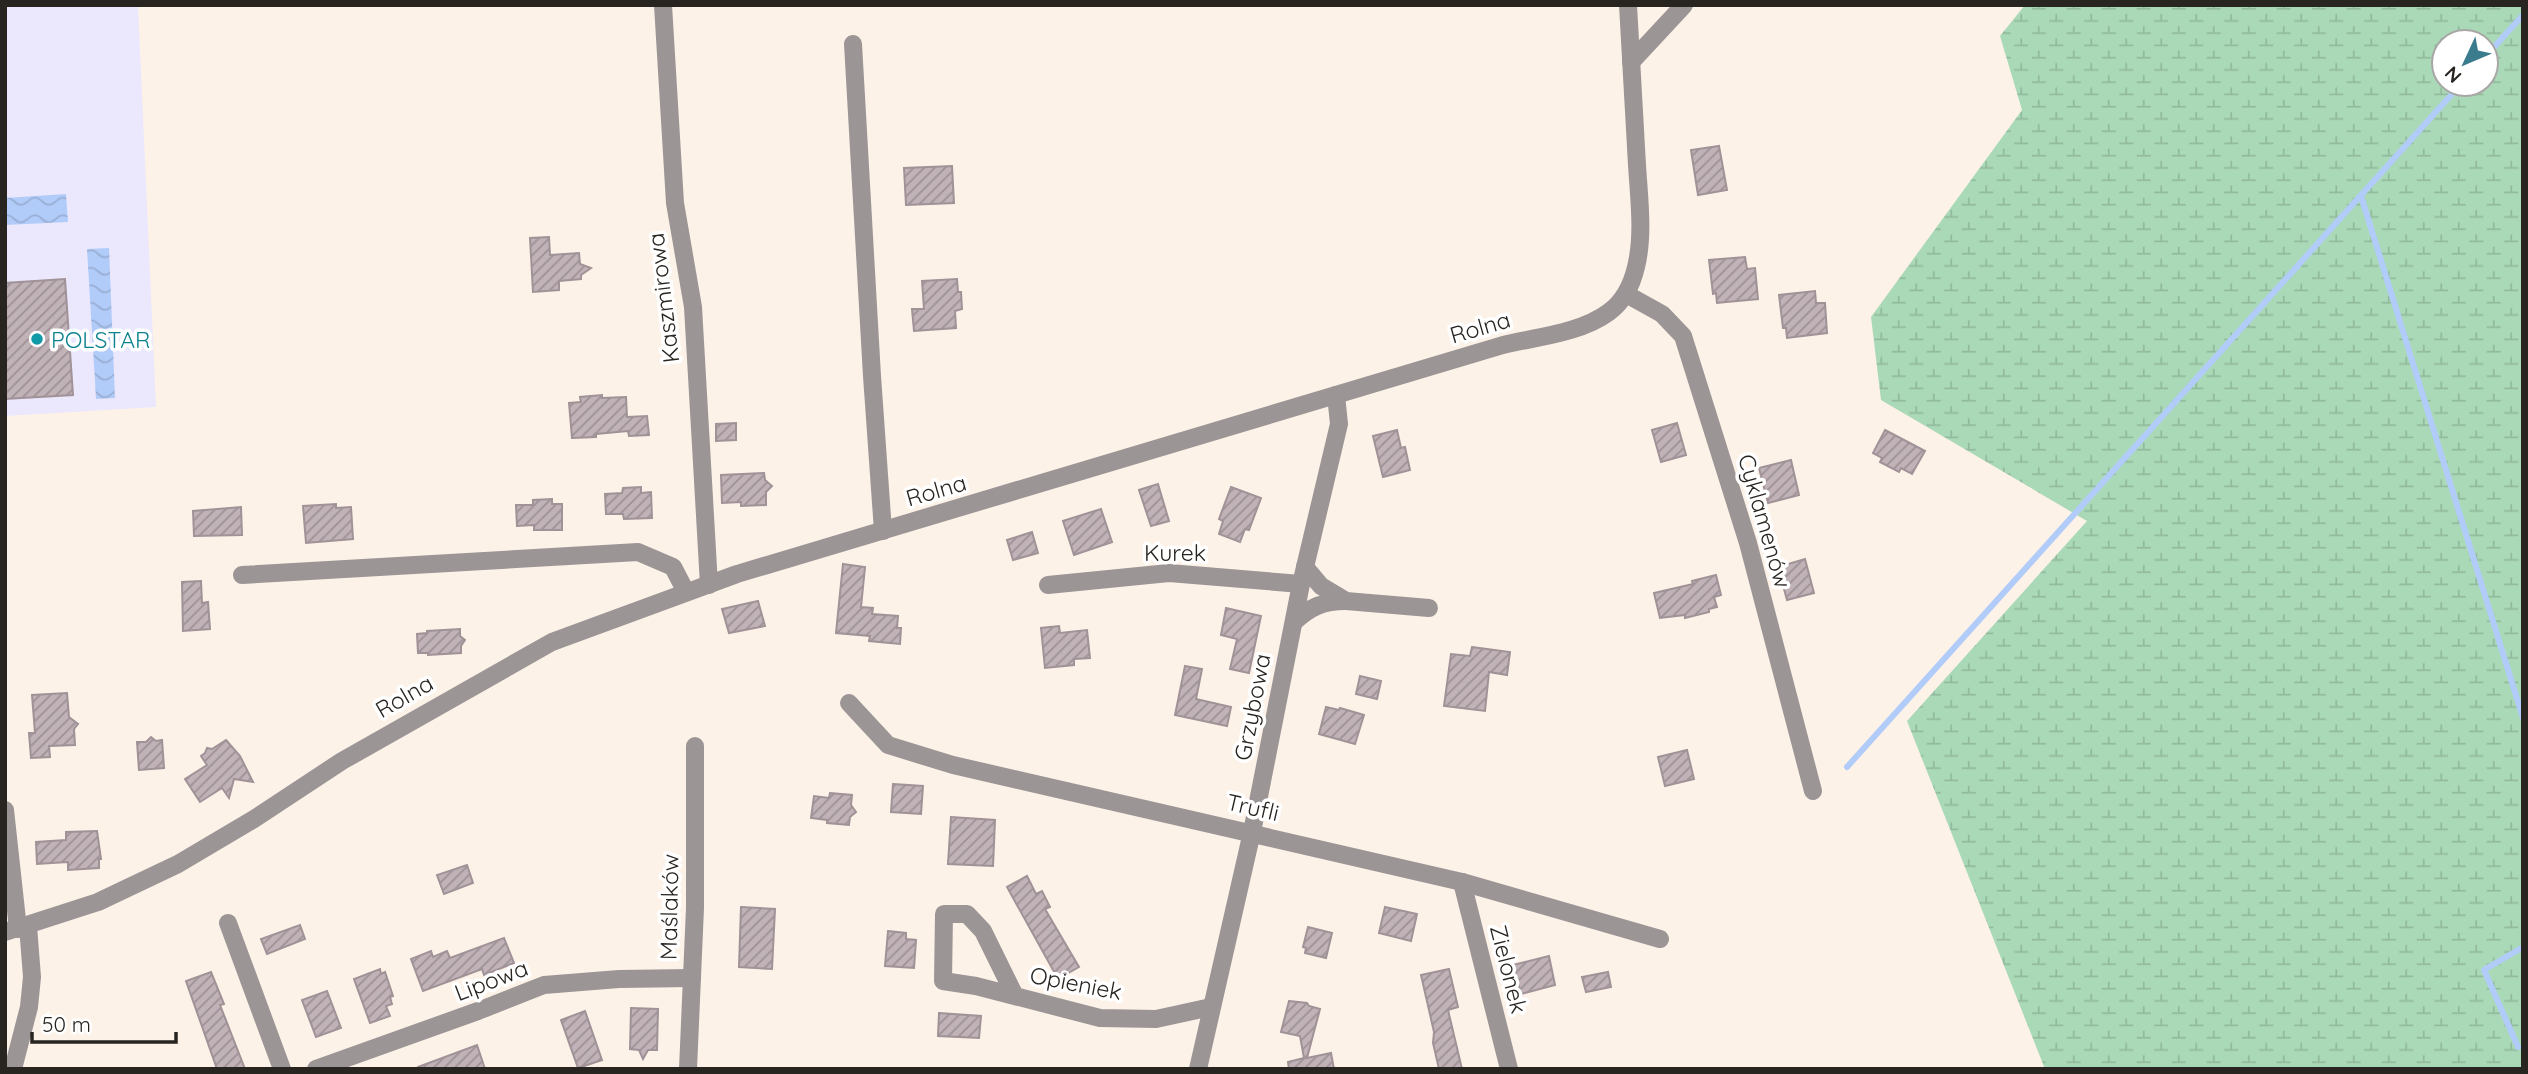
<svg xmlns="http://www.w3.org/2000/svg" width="2528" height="1074" font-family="Quicksand,sans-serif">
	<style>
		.industrial { fill: #ebe7fd }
		.wetland { fill: url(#wetland-marsh); fill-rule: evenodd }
		.water { fill: url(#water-waves) }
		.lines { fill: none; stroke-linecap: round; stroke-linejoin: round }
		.stream { stroke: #b2ccf9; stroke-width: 6 }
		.building { fill: url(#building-hatch); stroke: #a09297; stroke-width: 2 }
		.minor { stroke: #9c9596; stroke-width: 18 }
		.culture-dot { fill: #0f9aa8; stroke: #fff; stroke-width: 2.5 }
		.labels { text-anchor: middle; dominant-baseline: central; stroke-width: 7; stroke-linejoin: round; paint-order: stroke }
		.street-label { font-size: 23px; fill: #282420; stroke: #fff }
		.culture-label { font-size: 23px; fill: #0d838f; stroke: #fff; text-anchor: start }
	</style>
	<defs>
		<pattern id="wetland-marsh" width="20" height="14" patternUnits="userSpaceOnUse" patternTransform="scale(1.75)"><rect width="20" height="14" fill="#aad9b7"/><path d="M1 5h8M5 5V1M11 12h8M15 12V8" fill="none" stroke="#92ba9d"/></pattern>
		<pattern id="water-waves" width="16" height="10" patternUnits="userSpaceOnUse" patternTransform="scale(1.75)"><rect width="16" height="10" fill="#b2ccf9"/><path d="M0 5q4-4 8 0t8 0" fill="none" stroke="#99afd5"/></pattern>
		<pattern id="building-hatch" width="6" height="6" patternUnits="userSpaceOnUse" patternTransform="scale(1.75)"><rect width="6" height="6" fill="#c0b2b7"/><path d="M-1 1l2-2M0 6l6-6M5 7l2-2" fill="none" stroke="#9c9194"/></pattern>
	</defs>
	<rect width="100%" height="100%" fill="#fdf2e8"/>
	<path class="industrial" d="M5,5H138L156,407L5,416Z"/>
	<path class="wetland" d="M2025,5H2523V1069H2045L1907,721L2087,521L1881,400L1871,317L2022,110L2000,36ZM2444,42H2486V84H2444Z"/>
	<g class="water">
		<path d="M66,194L68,222L5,225V198Z"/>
		<path d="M109,248L115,398L96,399L87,249Z"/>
	</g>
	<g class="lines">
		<g class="stream">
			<path d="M2486,56L2523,15"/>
			<path d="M2361,196L2523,718"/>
			<path d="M1847,767L2461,84"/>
			<path d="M2518,1047L2484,970L2523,947"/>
		</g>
	</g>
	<g class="building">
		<path d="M1719,146L1727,190L1698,195L1691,150Z"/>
		<path d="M952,166L954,203L906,205L904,168Z"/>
		<path d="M549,237L550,255L579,253L580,264L591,268L581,275V279L559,281V290L533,292L530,238Z"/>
		<path d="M1745,257L1747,269L1755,268L1758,299L1717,303L1716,293L1713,294L1709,260Z"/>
		<path d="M65,279L73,395L5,399V283Z"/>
		<path d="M957,279L958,292H961L962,309L955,311L956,328L914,331L912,309H924L922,281Z"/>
		<path d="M1815,291L1816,303H1825L1827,333L1787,338L1786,328H1783L1779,295Z"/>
		<path d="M602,395V398L626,397L627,417L647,416L649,435L629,436L628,431L596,434V437L572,438L569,403L581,402L580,397Z"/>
		<path d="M736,423V440L716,441V424Z"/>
		<path d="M1677,423L1686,455L1661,462L1652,430Z"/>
		<path d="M1397,430L1401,448L1405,447L1410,470L1383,477L1373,436Z"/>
		<path d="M1885,430L1925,451L1912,474L1901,468L1899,472L1880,462L1882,458L1873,453Z"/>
		<path d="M1791,460L1799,495L1768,503L1759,468Z"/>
		<path d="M764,473L765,480L772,486L766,492V505L741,506V502L722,503L721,475Z"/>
		<path d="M1158,484L1169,521L1151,526L1139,490Z"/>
		<path d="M641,487V493L651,492L652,518L624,519L623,514H606L605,494L622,493L623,488Z"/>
		<path d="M1231,487L1261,498L1249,530L1245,529L1240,542L1219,534L1223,521L1219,519Z"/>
		<path d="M552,499V504H562V530H534V525L517,526L516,505H533V500Z"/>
		<path d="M336,504V508L351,507L353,539L306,543L303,506Z"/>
		<path d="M241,507L242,535L194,536L193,511Z"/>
		<path d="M1101,509L1112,542L1074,555L1063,521Z"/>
		<path d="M1032,532L1038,553L1013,560L1007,540Z"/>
		<path d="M1805,559L1814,593L1787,600L1778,567Z"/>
		<path d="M843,564L865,567L861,607L873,608L872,614L898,616L897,628H901L900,644L869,641L870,636L836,633Z"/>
		<path d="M1716,575L1721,595L1714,597L1717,607L1709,609V612L1685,618V615L1660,618L1654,593L1693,584L1692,581Z"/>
		<path d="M201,581L202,603L208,602L210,629L183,631L182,582Z"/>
		<path d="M758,601L765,626L729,633L722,609Z"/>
		<path d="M1226,608L1261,616L1249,673L1230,669L1237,639L1221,635Z"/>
		<path d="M1059,626L1060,633L1087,630L1090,658L1074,659V665L1045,668L1041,628Z"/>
		<path d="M460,629V636L465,640L461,646V653L428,655V653H418L417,634L427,633V631Z"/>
		<path d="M1472,647L1510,652L1507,675L1489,672L1485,711L1444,706L1451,654L1470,656Z"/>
		<path d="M1185,666L1202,669L1196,699L1231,707L1227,726L1175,715Z"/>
		<path d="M1360,676L1381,681L1377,699L1356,694Z"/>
		<path d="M67,693L69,717L78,724L74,729L75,745L49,746L50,757L31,758L29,733H35L32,695Z"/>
		<path d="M1326,707L1339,710L1340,708L1364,715L1355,744L1319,734Z"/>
		<path d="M151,737L156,741L162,740L164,768L139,770L137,742H146Z"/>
		<path d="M226,740L240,756L253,782L234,779L229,798L222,788L200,802L185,779L207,765L201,756L205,753L207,748L212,749Z"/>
		<path d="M1687,750L1694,779L1665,786L1658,757Z"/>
		<path d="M893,784L923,786L921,814L891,812Z"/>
		<path d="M830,793L852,795L851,805L856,812L850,817L849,825L827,823V820L811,818L814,796L829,798Z"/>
		<path d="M951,817L995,820L993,866L948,864Z"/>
		<path d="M97,831L101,859H99V868L68,870V862L37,864L36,842L66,840V832Z"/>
		<path d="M467,865L473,883L444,894L437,875Z"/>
		<path d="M1027,876L1036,894L1042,891L1050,907L1045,909L1079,967L1058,979L1007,887Z"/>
		<path d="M741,907L775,909L772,969L739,967Z"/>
		<path d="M1385,907L1417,914L1411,941L1379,933Z"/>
		<path d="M300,925L305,939L267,954L261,939Z"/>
		<path d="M1308,927L1332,933L1326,958L1305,953L1306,948L1303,947Z"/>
		<path d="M888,931L906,933V939L916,940L914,968L885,966Z"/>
		<path d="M504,938L514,963L484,975L482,969L423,991L411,959L431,951L433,957L447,951L450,958Z"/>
		<path d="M1549,956L1555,985L1521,994L1513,965Z"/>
		<path d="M380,969L381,974L385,972L393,996L390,997L392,1004L386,1006L390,1016L370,1023L354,979Z"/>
		<path d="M1449,969L1458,1007L1448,1010L1462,1069H1439L1433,1043L1434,1032L1421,975Z"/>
		<path d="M211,972L224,1004L220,1005L245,1069H217L186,981Z"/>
		<path d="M1608,972L1611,987L1586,992L1582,977Z"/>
		<path d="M327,991L341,1028L316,1037L302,1000Z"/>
		<path d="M1289,1001L1307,1003L1309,1006L1320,1009L1307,1058L1331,1053L1334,1069H1289L1288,1062L1304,1058L1300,1036L1281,1032Z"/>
		<path d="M631,1008L658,1009L657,1050H648L643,1059L639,1050L630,1049Z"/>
		<path d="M585,1011L602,1060L578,1068L561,1020Z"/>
		<path d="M939,1013L981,1016L979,1038L938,1036Z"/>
		<path d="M477,1045L485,1069H418V1067Z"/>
	</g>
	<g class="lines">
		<g class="minor">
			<path d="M663,5L675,203L693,307L709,585"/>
			<path d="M853,44L872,376L883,531"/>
			<path d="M1631,62L1684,5"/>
			<path d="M1626,294L1662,314L1683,336L1748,543L1813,791"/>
			<path d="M1305,567L1321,586L1346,601L1429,608"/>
			<path d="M242,575L638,552L673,567L686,592"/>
			<path d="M1048,585L1169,573L1301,584"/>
			<path d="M1294,622C1310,607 1323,601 1346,601"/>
			<path d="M849,703L888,745L953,765L1462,882L1660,939"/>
			<path d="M5,810L18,929"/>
			<path d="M1462,882L1509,1069"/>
			<path d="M228,923L282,1069"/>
			<path d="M5,932L98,902L178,864L254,819L342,761L552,642L737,574L1503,345C1537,337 1581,333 1609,312C1624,301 1632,284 1636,267C1644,235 1639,198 1637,165C1634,112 1631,59 1628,5"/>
			<path d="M1015,996L983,931L967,914H944L943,981L976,986L1100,1018L1156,1019L1211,1007"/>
			<path d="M13,1069L29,1007L32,977L28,926"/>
			<path d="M316,1069L478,1011L544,985L619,979L692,978"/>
			<path d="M688,1069L695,908V746"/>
			<path d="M1198,1069L1252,832L1301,584L1339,424L1336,395"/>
		</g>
	</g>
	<circle class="culture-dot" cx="37" cy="339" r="7"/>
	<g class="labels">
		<g class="street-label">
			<text transform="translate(663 298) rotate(-97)">Kaszmirowa</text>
			<text transform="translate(1480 327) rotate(-16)">Rolna</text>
			<text transform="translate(936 490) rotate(-16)">Rolna</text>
			<text transform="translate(1765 521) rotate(74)">Cyklamenów</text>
			<text x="1175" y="552">Kurek</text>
			<text transform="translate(404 696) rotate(-30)">Rolna</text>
			<text transform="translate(1252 707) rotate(-79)">Grzybowa</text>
			<text transform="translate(1253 807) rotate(13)">Trufli</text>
			<text transform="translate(669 907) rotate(-89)">Maślaków</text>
			<text transform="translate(1509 969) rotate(76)">Zielonek</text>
			<text transform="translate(491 980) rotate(-21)">Lipowa</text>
			<text transform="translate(1076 983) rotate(11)">Opieniek</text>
		</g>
		<g class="culture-label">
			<text x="51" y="339">POLSTAR</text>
		</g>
	</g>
	<rect width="2528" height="1074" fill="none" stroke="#282420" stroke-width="14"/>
	<g transform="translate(2465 63) rotate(226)"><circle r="33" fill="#ffffff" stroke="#a9a7a6" stroke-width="2"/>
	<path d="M0-5L12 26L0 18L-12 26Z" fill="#3a7c8d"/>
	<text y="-10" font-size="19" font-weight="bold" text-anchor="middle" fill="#282420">N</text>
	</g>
	<path d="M32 1032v10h144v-10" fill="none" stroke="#282420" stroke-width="3.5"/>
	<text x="42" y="1032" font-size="21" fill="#282420" stroke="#ffffff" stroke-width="5" paint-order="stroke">50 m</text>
</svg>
